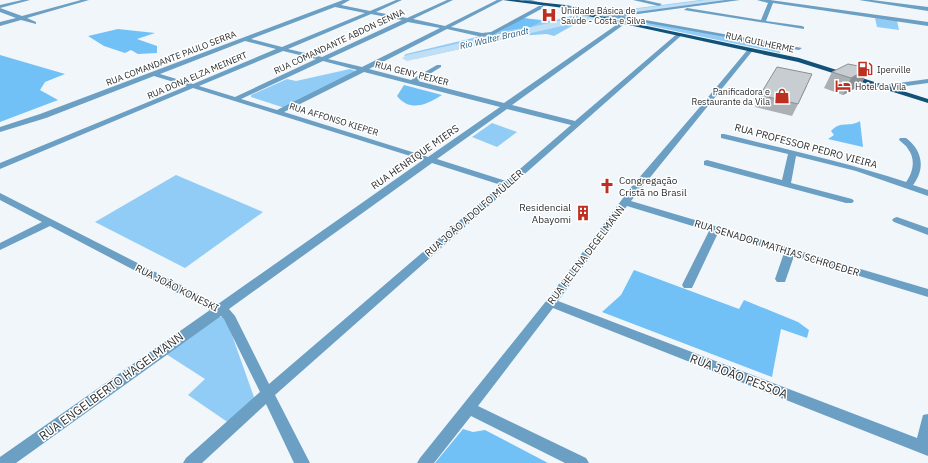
<svg xmlns="http://www.w3.org/2000/svg" width="928" height="463" font-family="'IBM Plex Sans',sans-serif">
	<style>
		.green { fill: #90ccf6 }
		.forest { fill: #71c1f7 }
		.lines { fill: none; stroke-linecap: round; stroke-linejoin: round }
		.river { fill: #c0def4; fill-rule: evenodd }
		.minor { fill: #6b9fc3; fill-rule: evenodd }
		.major { fill: #125278; fill-rule: evenodd }
		.wall { fill: #abb0b4 }
		.shaded-wall { fill: #8b9092 }
		.building { fill: #c7cdd1; stroke: #8b9092 }
		.labels { text-anchor: middle; dominant-baseline: central; stroke-width: 3; stroke-linejoin: round; paint-order: stroke }
		.far-poi-label { font-size: 9px; fill: #2b2d2e; stroke: #fff; text-anchor: start }
		.far-water-label { font-size: 9px; font-style: italic; fill: #1e597d; stroke: #fff }
		.far-street-label { font-size: 9px; fill: #2b2d2e; stroke: #fff }
		.street-label { font-size: 10px; fill: #2b2d2e; stroke: #fff }
		.poi-label { font-size: 10px; fill: #2b2d2e; stroke: #fff; text-anchor: start }
		.near-street-label { font-size: 12px; fill: #2b2d2e; stroke: #fff }
	</style>
	<rect width="100%" height="100%" fill="#f0f6fa"/>
	<g class="green">
		<path d="M700,0H727L604,16L592,14Z"/>
		<path d="M575,15L588,17L554,36L547,34L518,36L415,59L404,56L406,54L481,36L487,37L495,34L523,18L552,21Z"/>
		<path d="M620,17L782,46L780,53L614,18Z"/>
		<path d="M875,18L897,21L899,30L877,27Z"/>
		<path d="M350,69L356,71L285,108L251,97V95L287,79L296,81Z"/>
		<path d="M492,123L517,132L497,147L472,137Z"/>
		<path d="M176,175L263,212L185,268L95,222Z"/>
		<path d="M211,317H223L227,321L255,400L229,423L188,395L205,379L163,352Z"/>
	</g>
	<g class="forest">
		<path d="M523,18L542,21L531,27L501,31Z"/>
		<path d="M118,29L155,33L137,39L157,46V53L138,54L131,50L125,53L104,46L88,36Z"/>
		<path d="M0,55L65,74L45,82L40,90L58,100L0,122Z"/>
		<path d="M404,85L442,95C427,104 411,113 397,96Z"/>
		<path d="M860,121L863,147L828,139L834,135L831,131C841,120 849,128 860,121Z"/>
		<path d="M634,270L739,309L744,300L798,322L809,330L807,338L781,329L772,377L602,312L621,295Z"/>
		<path d="M463,429L473,432L485,430L548,463H435Z"/>
	</g>
	<g class="lines">
		<path class="river" d="M705,0H727L723,2L580,22L407,61L402,58L407,55L580,16Z"/>
		<g class="minor">
			<path d="M22,0H30L0,8L22,16L81,0H89L27,18L36,22V24L21,20L0,26V22L16,18L0,12V5Z"/>
			<path d="M343,0H350L341,5L370,11L396,0H402L376,12L407,18L447,0H453L413,19L445,26L497,0H503L451,27L482,33L491,32L539,6H543V8L493,35L482,37L447,29L369,69L411,80L437,65H441V67L418,81L504,103L622,21H626V23L512,105L575,121L678,33L683,34L275,395L310,463H294L266,404L202,463H183L186,458L260,392L224,319L221,316L16,463H0V457L210,310L50,226L0,250V243L42,222L0,200V193L218,304L423,160L193,88L0,169V163L187,86L154,76L46,118L0,132V127L40,114ZM335,7L365,13L282,47L251,39ZM371,14L402,20L322,57L288,49ZM408,22L440,28L362,67L328,59ZM245,41L276,49L193,84L160,74ZM283,51L316,59L235,97L199,86ZM323,61L357,70L277,110L241,99ZM364,72L500,107L428,157L284,112ZM507,109L571,125L506,181L437,159ZM432,163L501,185L269,384L235,316L229,309Z"/>
			<path d="M521,0H531L547,4L544,6Z"/>
			<path d="M633,0H644L662,4L659,6Z"/>
			<path d="M726,0H740L623,16L802,48L799,50L613,17L601,19L598,17Z"/>
			<path d="M757,0H770L928,22V26L773,3L766,21L802,26L804,27V29L684,10L687,8L761,20L768,3Z"/>
			<path d="M859,0H872L928,7V11Z"/>
			<path d="M567,5L594,11L608,8L611,10L583,16L581,15V13L587,12L565,8Z"/>
			<path d="M749,48L754,49L631,201L928,289V297L794,256L785,282H777L775,279L784,253L718,233L692,288H684L682,285L709,231L627,206L558,301L917,438L923,415L928,414V456L553,308L478,406L586,458L589,463H565L471,416L434,463H417L420,458L547,300L632,186L699,108Z"/>
			<path d="M928,79V83L884,89L881,87L884,85Z"/>
			<path d="M721,134H724C785,149 846,162 906,182C913,173 916,159 908,149C906,145 902,143 899,140L900,138H906C922,150 926,168 913,185L928,190V196L856,171L796,156L791,183L852,199L854,201L852,203H846L704,165V161L707,160L782,180L788,154L721,138Z"/>
			<path d="M897,217L928,228V235L894,222L892,220L894,218Z"/>
		</g>
		<path class="major" d="M503,0H518L565,5L572,8L571,10L799,58L928,99V103L798,62L560,10L565,9L564,8Z"/>
	</g>
	<g class="wall">
		<path d="M869,68L861,85L843,95L824,88L832,72Z"/>
		<path d="M807,86L792,116L755,107L760,95Z"/>
	</g>
	<path class="shaded-wall" d="M869,68L861,85L843,95L851,78Z"/>
	<g class="building">
		<path d="M848,64L869,68L851,78L832,72Z"/>
		<path d="M777,67L812,74L798,104L760,95Z"/>
	</g>
	<defs>
		<symbol id="hospital-bare" viewBox="-9 -9 18 18"><path d="M-5-5h3v3.5h4V-5h3V5h-3V1.5h-4V5h-3Z" fill="#bc2f21" stroke="#fff" stroke-width="2.5" paint-order="stroke"/></symbol>
		<symbol id="fuel-bare" viewBox="-9 -9 18 18"><path d="M-5.5-6h7V0h2V4h1.3V-2.5L3-4.5l.8-.8L6-3V5H2.5V1h-1V6h-7ZM-4.2-4.7v3.2H.2V-4.7Z" fill="#bc2f21" stroke="#fff" stroke-width="2.5" paint-order="stroke"/></symbol>
		<symbol id="hotel-bare" viewBox="-9 -9 18 18"><path d="M-6-4.5h1.5V1H6V5H4.5V3h-9V5H-6ZM-4 0a1.8 1.8 0 1 1 3.6 0ZM.5 0V-2.5h3Q6-2.5 6 0Z" fill="#bc2f21" stroke="#fff" stroke-width="2.5" paint-order="stroke"/></symbol>
		<symbol id="shop-bare" viewBox="-9 -9 18 18"><path d="M-5-2.5h2.3a2.7 3.5 0 0 1 5.4 0H5L5.5 6h-11ZM-1.5-2.5h3a1.5 2.3 0 0 0-3 0Z" fill="#bc2f21" stroke="#fff" stroke-width="2.5" paint-order="stroke"/></symbol>
		<symbol id="church-bare" viewBox="-9 -9 18 18"><path d="M-1.2-6h2.4v3.5h3.3v2.4h-3.3V6h-2.4V-.1h-3.3v-2.4h3.3Z" fill="#bc2f21" stroke="#fff" stroke-width="2.5" paint-order="stroke"/></symbol>
		<symbol id="building-bare" viewBox="-9 -9 18 18"><path d="M-4-6H4V6H1V3H-1V6H-4ZM-2.5-4.3h1.7v1.8h-1.7ZM.8-4.3h1.7v1.8H.8ZM-2.5-1h1.7V.8h-1.7ZM.8-1h1.7V.8H.8Z" fill="#bc2f21" stroke="#fff" stroke-width="2.5" paint-order="stroke"/></symbol>
	</defs>
	<g fill-rule="evenodd">
		<use href="#hospital-bare" x="538" y="4" width="22" height="22"/>
		<use href="#fuel-bare" x="854" y="58" width="22" height="22"/>
		<use href="#hotel-bare" x="832" y="75" width="22" height="22"/>
		<use href="#shop-bare" x="771" y="85" width="22" height="22"/>
		<use href="#church-bare" x="596" y="175" width="22" height="22"/>
		<use href="#building-bare" x="572" y="202" width="22" height="22"/>
	</g>
	<g class="labels">
		<g class="far-poi-label">
			<text x="561" y="10">Unidade Básica de<tspan x="561" dy="10">Saúde - Costa e Silva</tspan></text>
			<text x="877" y="69">Iperville</text>
			<text x="855" y="86">Hotel da Vila</text>
			<text x="770" y="91" text-anchor="end">Panificadora e<tspan x="770" dy="10">Restaurante da Vila</tspan></text>
		</g>
		<g class="far-water-label">
			<text transform="translate(494 38) rotate(-13)">Rio Walter Brandt</text>
		</g>
		<g class="far-street-label">
			<text transform="translate(339 41) rotate(-25)">RUA COMANDANTE ABDON SENNA</text>
			<text transform="translate(760 42) rotate(12)">RUA GUILHERME</text>
			<text transform="translate(171 58) rotate(-21)">RUA COMANDANTE PAULO SERRA</text>
			<text transform="translate(412 73) rotate(14)">RUA GENY PEIXER</text>
			<text transform="translate(197 75) rotate(-23)">RUA DONA ELZA MEINERT</text>
			<text transform="translate(334 119) rotate(17)">RUA AFFONSO KIEPER</text>
		</g>
		<g class="street-label">
			<text transform="translate(806 146) rotate(15)">RUA PROFESSOR PEDRO VIEIRA</text>
			<text transform="translate(415 157) rotate(-35)">RUA HENRIQUE MIERS</text>
			<text transform="translate(474 213) rotate(-41)">RUA JOÃO ADOLFO MÜLLER</text>
			<text transform="translate(777 248) rotate(17)">RUA SENADOR MATHIAS SCHROEDER</text>
			<text transform="translate(586 255) rotate(-53)">RUA HELENA DEGELMANN</text>
			<text transform="translate(177 288) rotate(27)">RUA JOÃO KONESKI</text>
		</g>
		<g class="poi-label">
			<text x="619" y="180">Congregação<tspan x="619" dy="12">Cristã no Brasil</tspan></text>
			<text x="571" y="207" text-anchor="end">Residencial<tspan x="571" dy="12">Abayomi</tspan></text>
		</g>
		<g class="near-street-label">
			<text transform="translate(739 376) rotate(21)">RUA JOÃO PESSOA</text>
			<text transform="translate(111 386) rotate(-36)">RUA ENGELBERTO HAGELMANN</text>
		</g>
	</g>
</svg>
